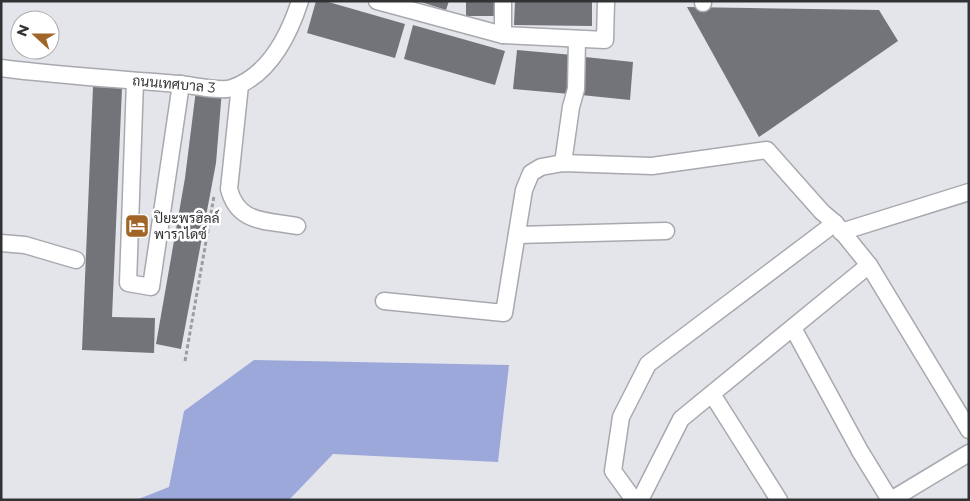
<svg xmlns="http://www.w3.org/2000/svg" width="970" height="501" font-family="Montserrat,Sarabun,sans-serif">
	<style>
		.forest { fill: #9ca8da }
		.building { fill: #737479 }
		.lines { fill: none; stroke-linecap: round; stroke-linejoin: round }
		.minor-casing { stroke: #a7a9ae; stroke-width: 19 }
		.path { stroke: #9c9da1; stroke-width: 3; stroke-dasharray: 4 2.5; stroke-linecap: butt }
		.minor { stroke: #fff; stroke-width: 16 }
		.labels { text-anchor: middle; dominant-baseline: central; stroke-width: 5; stroke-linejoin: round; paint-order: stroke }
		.street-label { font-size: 14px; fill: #313234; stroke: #fff }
		.poi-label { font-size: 14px; fill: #313234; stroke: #fff; text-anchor: start }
	</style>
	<rect width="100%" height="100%" fill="#e4e5eb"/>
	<path class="forest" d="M254,360L509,365L498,462L333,454L289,500H136L169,487L184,411Z"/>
	<g class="building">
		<path d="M316,1H325L405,24L395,58L307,33Z"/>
		<path d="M418,1H449L446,10Z"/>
		<rect x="466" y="1" width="33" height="15"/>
		<path d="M515,1H592V26L514,25Z"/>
		<path d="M687,7L879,10L898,41L759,137Z"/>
		<path d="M413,25L505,51L495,85L404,59Z"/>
		<path d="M517,50L573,55L570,94L513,89Z"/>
		<path d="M585,57L633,62L630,100L581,95Z"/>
		<path d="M93,87L122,88L112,317L155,318L154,353L82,350Z"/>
		<path d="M196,90H222L216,163L181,349L156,344L185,178Z"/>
	</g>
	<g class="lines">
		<defs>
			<g id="minor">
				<path d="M377,1L503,35L605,40L606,1"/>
				<path d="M503,1V35"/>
				<path d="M703,3V1"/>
				<path d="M1,68C60,76 120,79 179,84C192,85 221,92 232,88C269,75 289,35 300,1"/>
				<path d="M135,81L128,283L151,287L181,84"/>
				<path d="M240,85L229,189C238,224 266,220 297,226"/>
				<path d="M563,163L571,107L576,89L577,39"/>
				<path d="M841,232L969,192"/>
				<path d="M517,235L666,231"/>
				<path d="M1,243L25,245L76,260"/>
				<path d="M384,301L504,313L524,190L531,173L541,167L563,163L652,166L767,150L822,212L835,223L869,265L969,430"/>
				<path d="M793,328L860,451L890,500"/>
				<path d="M712,394L779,500"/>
				<path d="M634,500L613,471L621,417L648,364L835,223"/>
				<path d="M640,500L681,419L869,265"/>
				<path d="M891,500L969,453"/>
			</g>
		</defs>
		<use href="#minor" class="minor-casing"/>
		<path class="path" d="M185,361L214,196"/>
		<use href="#minor" class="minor"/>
	</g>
	<defs>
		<symbol id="hotel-square" viewBox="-11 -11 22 22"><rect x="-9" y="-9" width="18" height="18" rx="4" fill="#a16527" stroke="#fff"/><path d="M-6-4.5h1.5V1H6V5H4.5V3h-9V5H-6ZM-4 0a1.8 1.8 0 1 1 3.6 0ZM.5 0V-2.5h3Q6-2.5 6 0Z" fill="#fff"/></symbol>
	</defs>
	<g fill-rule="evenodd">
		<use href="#hotel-square" x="123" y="212" width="28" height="28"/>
	</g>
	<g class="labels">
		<g class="street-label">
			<text transform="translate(174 84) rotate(5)">ถนนเทศบาล 3</text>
		</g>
		<g class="poi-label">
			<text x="154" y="218">ปิยะพรฮิลล์<tspan x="154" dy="16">พาราไดซ์</tspan></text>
		</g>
	</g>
	<rect width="970" height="501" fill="none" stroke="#313234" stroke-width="5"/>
	<g transform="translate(35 35) rotate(291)"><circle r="24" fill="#ffffff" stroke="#adadae"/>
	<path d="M0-4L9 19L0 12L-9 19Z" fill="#a16527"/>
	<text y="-8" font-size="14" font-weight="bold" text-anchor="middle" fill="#313234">N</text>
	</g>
</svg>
